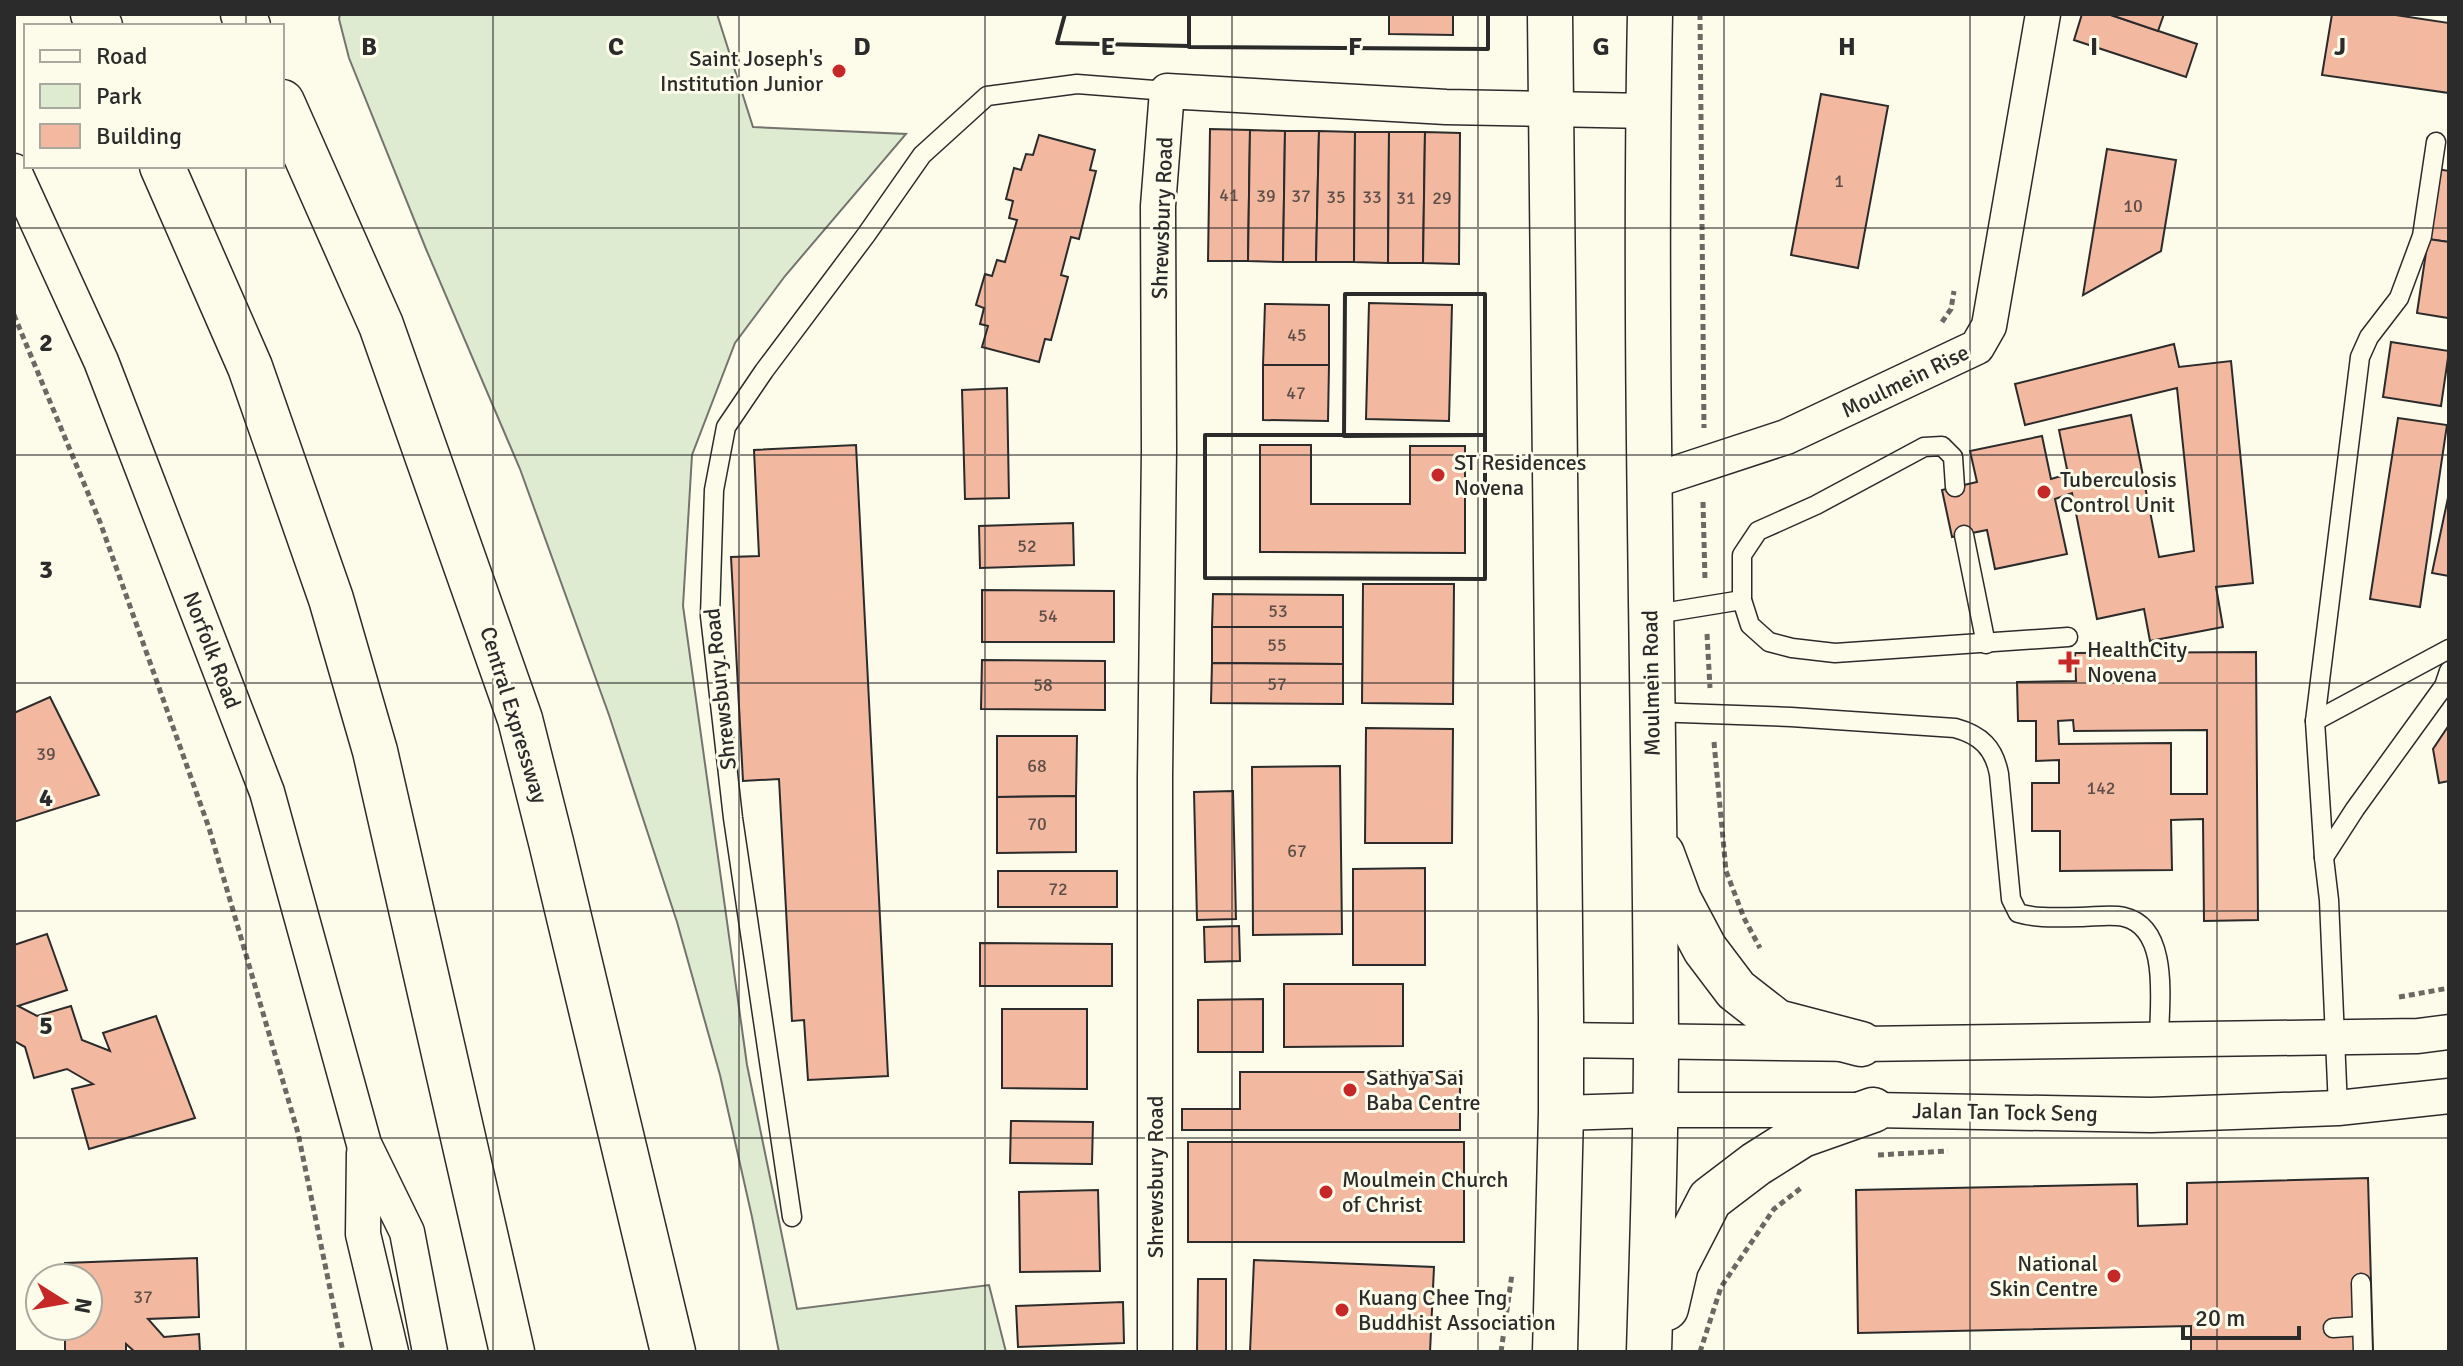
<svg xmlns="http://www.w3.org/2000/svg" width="2463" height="1366" font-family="Signika,sans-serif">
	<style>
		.green { fill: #deebd1; stroke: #74746e; stroke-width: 2 }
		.building { fill: #f2b8a0; stroke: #2b2b2b; stroke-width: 2; fill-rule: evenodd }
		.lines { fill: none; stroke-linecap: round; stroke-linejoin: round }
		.lane-casing { stroke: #2b2b2b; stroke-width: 21 }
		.street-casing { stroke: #2b2b2b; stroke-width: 37 }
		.primary-casing { stroke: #2b2b2b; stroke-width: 47 }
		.highway-casing { stroke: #2b2b2b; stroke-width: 47 }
		.path { stroke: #6a6964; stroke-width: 5; stroke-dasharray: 6 4; stroke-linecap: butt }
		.lane { stroke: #fdfbea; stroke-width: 18 }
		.street { stroke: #fdfbea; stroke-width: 34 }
		.primary { stroke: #fdfbea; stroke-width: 44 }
		.highway { stroke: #fdfbea; stroke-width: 44 }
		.wall { stroke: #2b2b2b; stroke-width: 4 }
		.grid { fill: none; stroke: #2b2b2b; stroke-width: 2; stroke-opacity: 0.55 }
		.poi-dot { fill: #c62828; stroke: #fdfbea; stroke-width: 3 }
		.labels { text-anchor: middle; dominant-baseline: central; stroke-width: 6; stroke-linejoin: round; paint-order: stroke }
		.number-label { font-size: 18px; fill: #5d4e48 }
		.poi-label { font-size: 22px; fill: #2b2b2b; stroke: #fdfbea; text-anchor: start }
		.street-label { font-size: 22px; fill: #2b2b2b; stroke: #fdfbea }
		.grid-label { font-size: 26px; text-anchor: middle; font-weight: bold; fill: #2b2b2b; stroke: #fdfbea; stroke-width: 6; stroke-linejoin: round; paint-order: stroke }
	</style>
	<rect width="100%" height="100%" fill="#fdfbea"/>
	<path class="green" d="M340,14H717L753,127L906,134L785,276L735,343L692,455L683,606L747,1065L797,1309L989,1285L1006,1352H779L752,1217L720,1075L677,922L609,715L520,469L426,249L349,58L339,19Z"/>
	<g class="building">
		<path d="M1389,14H1453V35L1389,34Z"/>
		<path d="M2082,14H2108L2197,44L2186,77L2074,40Z"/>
		<path d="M2108,14H2164L2158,31Z"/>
		<path d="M2332,14H2389L2449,23V93L2322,75Z"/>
		<path d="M1821,94L1888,106L1858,268L1791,255Z"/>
		<path d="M1210,129L1250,130L1248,261H1208Z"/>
		<path d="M1250,130L1285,131L1283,262L1248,261Z"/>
		<path d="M1285,131H1319L1316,262H1283Z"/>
		<path d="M1319,131L1355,132L1354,262H1316Z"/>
		<path d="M1355,132H1389L1388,263L1354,262Z"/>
		<path d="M1389,132H1425L1423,263H1388Z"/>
		<path d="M1425,132L1460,133L1459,264L1423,263Z"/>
		<path d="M1039,135L1095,150L1090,170L1096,171L1079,239L1071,237L1061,275L1068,277L1051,340L1045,339L1039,362L982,347L988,326L980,324L984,308L976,305L985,274L992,276L997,260L1005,262L1017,220L1009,218L1013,201L1006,199L1014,168L1021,170L1026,154L1033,155Z"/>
		<path d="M2107,149L2176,160L2161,251L2083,295Z"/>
		<path d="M2438,169L2449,171V242L2428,239Z"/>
		<path d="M2428,239L2449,242L2448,318L2417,313Z"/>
		<path d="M1369,303L1452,305L1449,421L1366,419Z"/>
		<path d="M1265,304L1329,305V365H1263Z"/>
		<path d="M2391,342L2449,351L2441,406L2383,397Z"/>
		<path d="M2174,344L2179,367L2231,361L2253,583L2216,587L2223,627L2150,641L2144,609L2097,619L2072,493L2055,499L2067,554L1995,569L1987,530L1952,537L1942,490L1977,482L1970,451L2042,436L2051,479L2068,474L2059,430L2131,415L2159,557L2194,551L2177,388L2025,425L2015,384Z"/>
		<path d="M1263,365H1329L1328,421L1263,420Z"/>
		<path d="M1007,388L1009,498L965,499L962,390Z"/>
		<path d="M2398,418L2447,425L2420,607L2370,599Z"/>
		<path d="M856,445L888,1076L808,1080L804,1020L792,1021L779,779L743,781L731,557L759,556L754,450Z"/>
		<path d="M1260,445H1311V504H1410V446H1465V553L1260,552Z"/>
		<path d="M2449,493V576L2432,573Z"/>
		<path d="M1073,523L1074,565L980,568L979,526Z"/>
		<path d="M1363,584H1454L1453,704L1362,703Z"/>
		<path d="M982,590L1114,591V642H982Z"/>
		<path d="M1213,594L1343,595V627H1212Z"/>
		<path d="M1212,627H1343V664L1212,663Z"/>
		<path d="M2256,652L2258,920L2204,921L2203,819L2171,820L2172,870L2060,871V831H2032V783H2059V760L2036,761V721H2018L2017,682L2076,681L2075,653ZM2073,720L2074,731L2207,730V794H2171V743L2059,744L2058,721Z"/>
		<path d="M982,660L1105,661V710L981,709Z"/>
		<path d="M1212,663L1343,664V704L1211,703Z"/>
		<path d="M50,697L99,795L14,822V713Z"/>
		<path d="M2449,725V781L2439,783L2433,749Z"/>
		<path d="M1366,728L1453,729L1452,843H1365Z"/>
		<path d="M997,736H1077L1076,796L997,797Z"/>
		<path d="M1340,766L1342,934L1253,935L1252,767Z"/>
		<path d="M1233,791L1236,919L1197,920L1194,792Z"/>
		<path d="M1076,796V852L997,853V797Z"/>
		<path d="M1425,868V965H1353V869Z"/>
		<rect x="998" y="871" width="119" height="36"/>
		<path d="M1239,926L1240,961L1205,962L1204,927Z"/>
		<path d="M47,934L67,990L18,1006L37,1016L71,1006L82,1040L110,1051L103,1033L156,1016L195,1118L89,1149L72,1089L93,1084L67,1069L34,1078L25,1047L14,1041V945Z"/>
		<path d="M980,943L1112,944V986H980Z"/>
		<path d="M1284,984H1403V1046L1284,1047Z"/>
		<path d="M1263,999V1052H1198V1000Z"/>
		<path d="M1002,1009H1087V1089L1002,1088Z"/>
		<path d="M1240,1072H1460V1130H1182V1109H1240Z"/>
		<path d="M1011,1121L1093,1122L1092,1164L1010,1163Z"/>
		<rect x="1188" y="1142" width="276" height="100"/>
		<path d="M2368,1178L2373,1352H2191V1326L1858,1333L1856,1190L2137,1184L2138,1226L2187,1224V1183Z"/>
		<path d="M1098,1190L1100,1271L1020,1272L1019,1192Z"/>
		<path d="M197,1258L199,1317L148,1319L164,1337L199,1334L200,1352H135L126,1344V1352H65V1326H88V1278H65V1263Z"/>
		<path d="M1254,1260L1434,1267L1430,1352H1250Z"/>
		<path d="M1198,1279H1226V1352H1197Z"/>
		<path d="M1123,1302L1124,1343L1018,1347L1016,1306Z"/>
	</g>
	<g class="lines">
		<defs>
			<g id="lane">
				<path d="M1955,487L1953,457L1942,446L1924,447L1816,505L1758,531L1742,555V600L1750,625L1769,642L1792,648L1835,653L2068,637"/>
				<path d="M1964,535L1986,644"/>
				<path d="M1650,615L1742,600"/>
				<path d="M1652,712L1791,717L1955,728C1981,735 1994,748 1999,774L2011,899L2018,913C2038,919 2059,917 2080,917C2094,917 2111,914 2124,917C2171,928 2159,1005 2159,1040"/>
				<path d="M2315,721L2449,649"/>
				<path d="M2324,857L2355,809L2444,686L2449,671"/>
				<path d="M2338,1108L2329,900L2324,858L2315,721L2360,357L2369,337L2399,298L2422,236L2436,142"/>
				<path d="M792,1217L733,818L710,616L714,490L726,427L764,371L866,235L922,155L987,96L1077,84L1167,91"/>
				<path d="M2361,1283L2363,1352"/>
				<path d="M2333,1328L2362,1326"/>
			</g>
			<g id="street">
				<path d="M14,171L101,361L267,792L364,1144L407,1232L430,1352"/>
				<path d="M1649,482L1786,437L1977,347L1989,326L2043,14"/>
				<path d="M1560,1040L1861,1044L2418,1036L2449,1032"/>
				<path d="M1561,1113L1656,1110H1873L2151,1115L2338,1108L2449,1096"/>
				<path d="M364,1153L363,1234L391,1352"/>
				<path d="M1155,1352V777L1159,449L1158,206L1167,91L1446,107L1648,111"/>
			</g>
			<g id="primary">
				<path d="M1550,14L1561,1016V1113L1555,1352"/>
				<path d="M1662,854L1679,900L1705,949L1736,990L1777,1022L1861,1044"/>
				<path d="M1666,1308L1676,1265L1710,1199L1756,1164L1802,1135L1873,1110"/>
				<path d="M1649,1352C1652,1249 1656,1146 1656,1043C1655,700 1643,357 1650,14"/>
			</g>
			<g id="highway">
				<path d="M93,14L100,26"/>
				<path d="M243,14L248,26"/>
				<path d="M282,102L381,325L520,719L551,842L673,1352"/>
				<path d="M162,166L250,367L331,599L375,751L512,1352"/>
			</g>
		</defs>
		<use href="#lane" class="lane-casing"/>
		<use href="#street" class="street-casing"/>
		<use href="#primary" class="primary-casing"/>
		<use href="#highway" class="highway-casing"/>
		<g class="path">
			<path d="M1700,14L1704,428"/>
			<path d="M14,315L100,522L209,828L298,1133L343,1352"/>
			<path d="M1942,322L1951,309L1954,291"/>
			<path d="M1703,502L1705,580"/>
			<path d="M1707,634L1710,688"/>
			<path d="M1714,742L1726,871L1744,918L1760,948"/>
			<path d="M2399,997L2449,988"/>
			<path d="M1878,1155L1948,1151"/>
			<path d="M1501,1352L1512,1274"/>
			<path d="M1700,1352L1721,1287L1774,1209L1801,1188"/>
		</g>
		<use href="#lane" class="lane"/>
		<use href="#street" class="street"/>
		<use href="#primary" class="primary"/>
		<use href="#highway" class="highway"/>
		<g class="wall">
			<path d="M1065,14L1057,43L1189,46"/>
			<path d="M1189,14V47L1488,49V14"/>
			<path d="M1345,294H1485V435L1344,436Z"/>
			<path d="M1205,435H1485V579L1205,578Z"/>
		</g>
	</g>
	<path class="grid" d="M246,14V26M493,14V1352M739,14V1352M985,14V1352M1232,14V1352M1478,14V1352M1724,14V1352M1970,14V1352M2217,14V1352M246,166V1352M14,228H2449M14,455H2449M14,683H2449M14,911H2449M14,1138H2449"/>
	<g class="poi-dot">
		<circle cx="839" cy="71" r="8"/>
		<circle cx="1438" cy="475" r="8"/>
		<circle cx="2044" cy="492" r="8"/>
		<path d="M2065 650h8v8h8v8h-8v8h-8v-8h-8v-8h8z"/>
		<circle cx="1350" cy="1090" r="8"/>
		<circle cx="1326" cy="1192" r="8"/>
		<circle cx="2114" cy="1276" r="8"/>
		<circle cx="1342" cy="1310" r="8"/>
	</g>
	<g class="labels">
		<g class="number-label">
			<text x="1839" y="181">1</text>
			<text x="1229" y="195">41</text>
			<text x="1266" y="196">39</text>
			<text x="1301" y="196">37</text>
			<text x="1336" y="197">35</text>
			<text x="1372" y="197">33</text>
			<text x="1406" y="198">31</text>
			<text x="1442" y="198">29</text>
			<text x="2133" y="206">10</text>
			<text x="1297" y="335">45</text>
			<text x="1296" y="393">47</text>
			<text x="1027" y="546">52</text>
			<text x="1278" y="611">53</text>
			<text x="1048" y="616">54</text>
			<text x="1277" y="645">55</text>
			<text x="1277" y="684">57</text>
			<text x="1043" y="685">58</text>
			<text x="46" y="754">39</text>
			<text x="1037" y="766">68</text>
			<text x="2101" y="788">142</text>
			<text x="1037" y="824">70</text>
			<text x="1297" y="851">67</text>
			<text x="1058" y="889">72</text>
			<text x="143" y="1297">37</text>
		</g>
		<g class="poi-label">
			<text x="823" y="58" text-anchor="end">Saint Joseph's<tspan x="823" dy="25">Institution Junior</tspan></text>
			<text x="1454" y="462">ST Residences<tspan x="1454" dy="25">Novena</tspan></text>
			<text x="2060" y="479">Tuberculosis<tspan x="2060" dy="25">Control Unit</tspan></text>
			<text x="2087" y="649">HealthCity<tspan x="2087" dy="25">Novena</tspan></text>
			<text x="1366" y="1077">Sathya Sai<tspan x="1366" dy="25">Baba Centre</tspan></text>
			<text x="1342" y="1179">Moulmein Church<tspan x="1342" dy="25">of Christ</tspan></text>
			<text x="2098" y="1263" text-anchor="end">National<tspan x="2098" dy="25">Skin Centre</tspan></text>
			<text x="1358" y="1297">Kuang Chee Tng<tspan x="1358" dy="25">Buddhist Association</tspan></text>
		</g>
		<g class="street-label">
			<text transform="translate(1162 218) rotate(-88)">Shrewsbury Road</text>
			<text transform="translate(1905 381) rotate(-26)">Moulmein Rise</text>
			<text transform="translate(212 650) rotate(69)">Norfolk Road</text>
			<text transform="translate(1651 683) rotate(-91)">Moulmein Road</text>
			<text transform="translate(720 689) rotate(-96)">Shrewsbury Road</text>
			<text transform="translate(514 715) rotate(73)">Central Expressway</text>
			<text transform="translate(2005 1112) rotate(1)">Jalan Tan Tock Seng</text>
			<text transform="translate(1155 1177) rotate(-90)">Shrewsbury Road</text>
		</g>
	</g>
	<g class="grid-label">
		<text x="369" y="55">B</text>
		<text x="616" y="55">C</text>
		<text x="862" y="55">D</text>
		<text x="1108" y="55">E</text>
		<text x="1355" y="55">F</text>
		<text x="1601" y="55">G</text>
		<text x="1847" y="55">H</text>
		<text x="2094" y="55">I</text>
		<text x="2340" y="55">J</text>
		<text x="46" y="351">2</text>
		<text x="46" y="578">3</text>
		<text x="46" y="806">4</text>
		<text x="46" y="1034">5</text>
	</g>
	<rect width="2463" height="1366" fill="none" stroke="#2b2b2b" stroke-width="32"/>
	<rect x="24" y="24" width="260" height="144" fill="#fdfbea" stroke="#a9a89e" stroke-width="2"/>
	<rect x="40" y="50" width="40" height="12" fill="#fdfbea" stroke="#a9a89e" stroke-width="2"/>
	<text x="96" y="64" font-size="24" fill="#2b2b2b">Road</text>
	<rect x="40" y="84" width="40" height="24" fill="#deebd1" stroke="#a9a89e" stroke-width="2"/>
	<text x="96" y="104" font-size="24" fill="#2b2b2b">Park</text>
	<rect x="40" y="124" width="40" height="24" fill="#f2b8a0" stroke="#a9a89e" stroke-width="2"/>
	<text x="96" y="144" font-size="24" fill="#2b2b2b">Building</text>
	<g transform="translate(64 1302) rotate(101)"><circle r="38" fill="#fdfbea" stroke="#a9a89e" stroke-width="2"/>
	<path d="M0-6L14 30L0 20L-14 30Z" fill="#c62828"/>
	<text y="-12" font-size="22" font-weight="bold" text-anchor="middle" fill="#2b2b2b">N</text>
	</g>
	<path d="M2183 1326v12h116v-12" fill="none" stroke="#2b2b2b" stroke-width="4"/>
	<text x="2195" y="1326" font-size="24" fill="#2b2b2b" stroke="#fdfbea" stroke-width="6" paint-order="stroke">20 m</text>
</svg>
